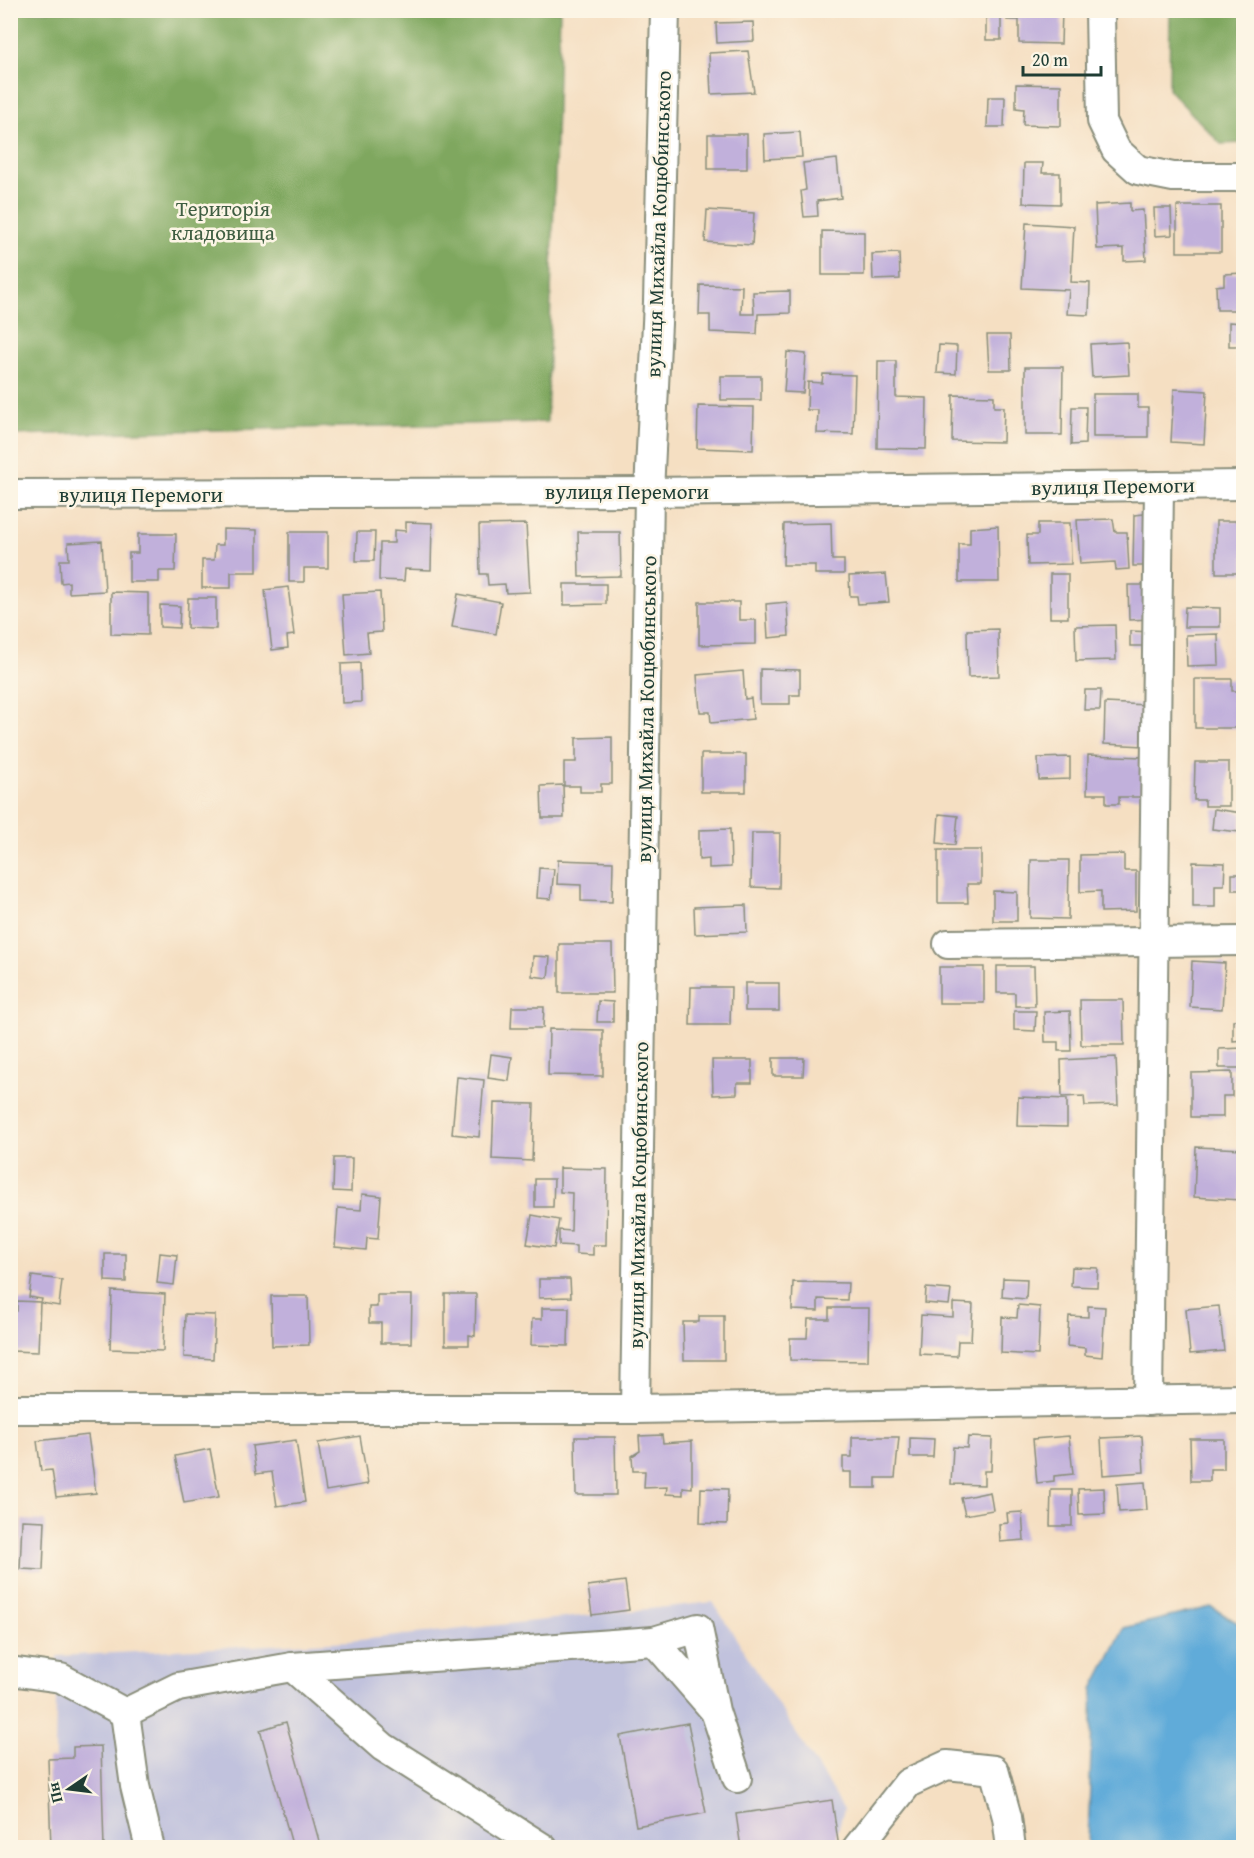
<svg xmlns="http://www.w3.org/2000/svg" width="1254" height="1858" font-family="'Gentium Book Plus',serif">
	<style>
		.industrial { fill: #c1c2dd }
		.forest { fill: #7fa75e; stroke: #4f7249; stroke-width: 1.5 }
		.water { fill: #61abd9; stroke: #407486; stroke-width: 1.5 }
		.building { fill: #c1b0db }
		.lines { fill: none; stroke-linecap: round; stroke-linejoin: round }
		.minor-casing { stroke: #8a8e7b; stroke-width: 32 }
		.minor { stroke: #fff; stroke-width: 28 }
		.labels { text-anchor: middle; dominant-baseline: central; stroke-width: 5; stroke-linejoin: round; paint-order: stroke }
		.park-label { font-size: 21px; fill: #3f5e42; stroke: #fcf5e5 }
		.street-label { font-size: 21px; fill: #1f3d34; stroke: #fcf5e5 }
	</style>
	<rect width="100%" height="100%" fill="#fcf5e5"/>
	<filter id="ink" filterUnits="userSpaceOnUse"><feTurbulence type="fractalNoise" baseFrequency=".0167" numOctaves="2"/><feDisplacementMap in="SourceGraphic" scale="12" xChannelSelector="R" yChannelSelector="G"/><feConvolveMatrix kernelMatrix="1 2 1 2 8 2 1 2 1" color-interpolation-filters="sRGB"/></filter>
	<filter id="wash" filterUnits="userSpaceOnUse"><feTurbulence type="fractalNoise" baseFrequency=".008" numOctaves="4" result="noise"/><feDisplacementMap in="SourceGraphic" scale="24" xChannelSelector="R" yChannelSelector="G"/><feGaussianBlur stdDeviation="1.35" result="paint"/><feColorMatrix in="noise" values="0 0 0 0 0 0 0 0 0 0 0 0 0 0 0 0 0 1.4 0 .05"/><feComposite in="paint" operator="in"/></filter>
	<g filter="url(#wash)">
		<rect width="100%" height="100%" fill="#f5dfc2"/>
		<path class="industrial" d="M713,1602L844,1809L833,1848H53L57,1656L350,1641Z"/>
		<g class="forest">
			<path d="M10,11H560L547,422L11,435Z"/>
			<path d="M1170,11H1243V143L1221,144L1169,90Z"/>
		</g>
		<path class="water" d="M1211,1607L1243,1626V1847H1088L1093,1689L1124,1628Z"/>
		<g id="blocks">
			<g class="building">
				<path d="M1007,10H1062L1061,44L1019,43V20H1007Z"/>
				<rect x="986" y="13" width="15" height="27"/>
				<path d="M753,22L754,41L717,43L716,23Z"/>
				<path d="M748,51L754,92L711,94L709,53Z"/>
				<path d="M1016,84L1061,85V126L1023,125L1024,109L1016,108Z"/>
				<path d="M988,97H1005L1004,127H987Z"/>
				<path d="M800,132L802,157L765,159L764,134Z"/>
				<rect x="708" y="134" width="39" height="35"/>
				<path d="M837,159L841,198L817,201L818,216L804,217L801,191L806,190L803,163Z"/>
				<path d="M1024,163H1043L1042,173H1060V204L1023,203Z"/>
				<path d="M1130,203V211L1143,210L1146,260L1124,261V248L1097,249L1095,205Z"/>
				<rect x="1177" y="206" width="44" height="46"/>
				<path d="M1154,208H1171L1172,235L1155,236Z"/>
				<path d="M707,210L754,213L752,245L705,242Z"/>
				<path d="M1026,223L1074,226L1071,282L1090,283L1089,315L1067,314L1069,290L1022,288Z"/>
				<path d="M822,231L864,232V275H822Z"/>
				<path d="M899,253L900,279L873,280L872,254Z"/>
				<path d="M1244,273V310H1217L1216,286L1224,285V274Z"/>
				<path d="M700,285L742,286L741,314H754L753,292L790,291V313L758,314L757,334L710,332V315H699Z"/>
				<path d="M1229,322L1242,323L1241,346H1229Z"/>
				<path d="M987,335H1010L1011,370H989Z"/>
				<path d="M1127,342L1129,375L1092,377L1090,344Z"/>
				<path d="M939,345L957,346L956,374L937,373Z"/>
				<path d="M787,352L806,354L803,393L784,392Z"/>
				<path d="M878,361H896V397L927,398L926,449L877,448Z"/>
				<path d="M1025,367H1063L1062,435H1025Z"/>
				<path d="M823,374L855,375L853,434L817,433L818,410H807L808,382L822,383Z"/>
				<rect x="721" y="376" width="40" height="24"/>
				<path d="M1174,389L1207,391L1204,444L1171,442Z"/>
				<path d="M1093,394H1138V408H1148V437H1093Z"/>
				<path d="M953,395L994,396V407H1004L1003,442L952,441Z"/>
				<path d="M698,406L754,407L753,450L697,448Z"/>
				<path d="M1072,407H1086L1085,444L1071,445Z"/>
				<path d="M1155,513V566H1133L1134,515Z"/>
				<path d="M1113,519L1115,532H1127L1129,569L1116,570L1115,562L1080,564L1077,520Z"/>
				<rect x="1216" y="521" width="28" height="52"/>
				<path d="M406,522L432,523L431,570L405,569L404,581L379,580L380,543H394V530L406,531Z"/>
				<path d="M831,523L832,560H844V574H815V565H783L784,524Z"/>
				<path d="M1038,523H1070L1071,564L1028,565L1027,535H1038Z"/>
				<path d="M526,524L530,592L506,593L505,584L488,585L487,574H480L479,525Z"/>
				<path d="M998,526L999,582H959V544H970V528Z"/>
				<path d="M223,529L257,530V572H231V588H202V560H214L215,545H223Z"/>
				<path d="M289,532H328V568H304V582H289Z"/>
				<path d="M357,532H375L374,561H356Z"/>
				<path d="M578,532H620L621,576L579,577Z"/>
				<path d="M138,534H176L175,571H159V582H129V553H138Z"/>
				<path d="M102,541L105,591L69,593V582L61,583L60,560H69L68,543Z"/>
				<path d="M886,574L889,602L858,604L857,596H850L849,576Z"/>
				<rect x="1050" y="574" width="18" height="44"/>
				<path d="M564,584H606V604L564,605Z"/>
				<path d="M1128,585H1150L1151,619L1129,620Z"/>
				<path d="M288,587L294,635L287,636L288,648L272,650L265,590Z"/>
				<path d="M111,592L148,593V635L111,634Z"/>
				<path d="M380,592L382,632L367,633L369,653L346,655L342,594Z"/>
				<path d="M458,594L501,602L496,634L452,627Z"/>
				<path d="M188,598H216V629L187,628Z"/>
				<path d="M699,602H739V620H756V644L699,645Z"/>
				<path d="M787,602L789,636L768,638L766,604Z"/>
				<path d="M160,605L180,606L179,628L160,627Z"/>
				<path d="M1185,607L1220,608V627H1184Z"/>
				<path d="M1115,625L1116,660L1076,661L1075,626Z"/>
				<path d="M998,629L999,676L968,677L967,630Z"/>
				<path d="M1130,631L1153,632V646H1130Z"/>
				<path d="M1218,634L1219,665L1187,666L1186,635Z"/>
				<path d="M360,663L361,702L342,703L341,664Z"/>
				<path d="M760,669L800,670V695H790V704H760Z"/>
				<path d="M743,671L745,699L751,698L753,719L711,723L710,712H700L697,675Z"/>
				<path d="M1195,679H1232V691H1239V728H1195Z"/>
				<path d="M1085,690H1101L1100,710H1084Z"/>
				<path d="M1105,703L1147,705L1145,746L1104,744Z"/>
				<path d="M612,737V784H601V792H580V786H564V762H576V738Z"/>
				<rect x="701" y="754" width="45" height="38"/>
				<path d="M1088,755L1143,757L1142,797H1119V804H1106V794H1087Z"/>
				<path d="M1070,757V779L1039,780L1038,758Z"/>
				<path d="M1195,762H1229V806H1205V800H1194Z"/>
				<path d="M563,785L564,818H542L541,786Z"/>
				<path d="M1214,809L1242,813L1240,832L1212,829Z"/>
				<path d="M939,814L958,816L955,845L937,843Z"/>
				<path d="M730,829L731,867L709,868V859L699,860V830Z"/>
				<path d="M752,833H780L779,888L751,887Z"/>
				<path d="M938,850H981V884H967L968,903H938Z"/>
				<path d="M1124,854V871H1136V911L1101,912V891L1080,892V855Z"/>
				<path d="M558,860L613,862L612,902L581,901V885L557,884Z"/>
				<path d="M1031,860H1069L1068,919L1030,918Z"/>
				<path d="M1193,862L1225,863L1224,885H1215V907H1193Z"/>
				<path d="M539,868L554,869L551,899L537,898Z"/>
				<rect x="1232" y="874" width="12" height="16"/>
				<path d="M993,891L1017,892V921H993Z"/>
				<path d="M746,905L747,932L695,934L694,907Z"/>
				<path d="M559,944H612L613,993H559Z"/>
				<path d="M533,956L550,957L548,978L532,976Z"/>
				<path d="M1192,961L1225,963L1222,1009L1190,1007Z"/>
				<path d="M997,966H1034L1035,1006H1015V993H997Z"/>
				<rect x="939" y="967" width="45" height="36"/>
				<rect x="745" y="983" width="34" height="28"/>
				<path d="M691,987H731L730,1025H690Z"/>
				<path d="M1080,1000H1123L1124,1045H1081Z"/>
				<path d="M598,1001L613,1002V1022H597Z"/>
				<path d="M512,1007H544L543,1028H511Z"/>
				<path d="M1014,1011H1036L1035,1031L1014,1030Z"/>
				<path d="M1070,1011L1071,1051H1058V1042H1045L1044,1012Z"/>
				<path d="M1233,1020H1244V1040L1233,1041Z"/>
				<path d="M549,1029L603,1030V1076L548,1075Z"/>
				<path d="M1244,1048V1068H1219V1049Z"/>
				<path d="M491,1054L512,1057L509,1081L488,1078Z"/>
				<path d="M1116,1057L1118,1105L1085,1106L1084,1096L1062,1097L1061,1060Z"/>
				<path d="M773,1058H804L803,1076H773Z"/>
				<path d="M712,1060H752V1083H737V1094L713,1095Z"/>
				<path d="M1232,1072V1096H1223V1117H1191V1073Z"/>
				<path d="M457,1077L484,1080L479,1137L452,1134Z"/>
				<path d="M1018,1097L1067,1099V1127L1017,1126Z"/>
				<path d="M494,1103L534,1104L532,1161L492,1159Z"/>
				<path d="M1196,1147L1244,1149L1240,1200L1194,1197Z"/>
				<path d="M334,1158H352L351,1192L333,1191Z"/>
				<path d="M560,1168L607,1169L606,1245H593V1255L576,1254V1246L559,1245V1230L571,1231L572,1193L560,1192Z"/>
				<path d="M535,1179H554L553,1207H535Z"/>
				<path d="M362,1194L381,1196L378,1239L367,1238L366,1250L335,1247L338,1208L361,1210Z"/>
				<path d="M532,1215L559,1220L554,1248L527,1244Z"/>
				<path d="M160,1253L177,1255L174,1285L157,1283Z"/>
				<path d="M105,1254H126V1282L105,1281Z"/>
				<path d="M1072,1267L1098,1268L1097,1287L1071,1286Z"/>
				<path d="M32,1276L62,1280L59,1306L41,1303L42,1299L29,1297Z"/>
				<path d="M1003,1278L1027,1279L1026,1299L1002,1297Z"/>
				<path d="M539,1279H570L571,1297L539,1298Z"/>
				<path d="M793,1282L848,1283L847,1300L818,1299V1311L792,1310Z"/>
				<path d="M926,1288L951,1290L949,1305L925,1303Z"/>
				<path d="M112,1291L165,1294L163,1351L110,1349Z"/>
				<path d="M445,1294H476L475,1336L469,1335V1345H445Z"/>
				<path d="M377,1295H412L411,1343H381V1323H369V1307H377Z"/>
				<path d="M271,1296H308L309,1345L272,1346Z"/>
				<path d="M17,1301L40,1302L38,1352L10,1351V1311H17Z"/>
				<path d="M953,1303L973,1304L971,1341H958L957,1356L919,1354L921,1315L953,1317Z"/>
				<path d="M1018,1305L1040,1307L1038,1355L1001,1353L1002,1317L1017,1318Z"/>
				<path d="M1088,1306L1105,1307L1102,1357L1085,1355V1348L1067,1346L1069,1316L1088,1317Z"/>
				<path d="M1219,1306L1224,1351L1190,1354L1186,1309Z"/>
				<path d="M542,1308H569L568,1346L531,1345L532,1319H542Z"/>
				<path d="M829,1308H869L868,1361L790,1360V1338H807L808,1319H829Z"/>
				<path d="M185,1314L215,1315L213,1359L184,1357Z"/>
				<path d="M699,1316H724V1360H684L683,1322H699Z"/>
				<path d="M88,1435L96,1493L56,1497L52,1470L41,1471L37,1441Z"/>
				<path d="M662,1435L663,1443L692,1441V1488L683,1487V1495L666,1494L667,1487L644,1488L645,1471H633L632,1456L640,1451L639,1436Z"/>
				<path d="M360,1436L368,1484L326,1491L318,1443Z"/>
				<path d="M1069,1436L1073,1474L1054,1476V1481L1037,1483L1033,1439Z"/>
				<path d="M1142,1436L1144,1472L1103,1475L1101,1438Z"/>
				<path d="M575,1437H615L616,1495H576Z"/>
				<path d="M852,1437H899L895,1478H876V1488H851V1472H843V1457H852Z"/>
				<path d="M968,1437L992,1438L991,1471H984V1485L951,1484L953,1447L967,1448Z"/>
				<path d="M910,1438L934,1439L933,1457H910Z"/>
				<path d="M1190,1439H1224V1469H1210V1481H1191Z"/>
				<path d="M296,1440L305,1502L277,1506L272,1472L256,1474L252,1446Z"/>
				<path d="M210,1449L219,1497L184,1503L175,1456Z"/>
				<path d="M1145,1482L1147,1510L1119,1512L1117,1484Z"/>
				<path d="M701,1488L728,1489L727,1524L700,1523Z"/>
				<path d="M1104,1488L1105,1514L1079,1515L1078,1489Z"/>
				<path d="M1051,1490H1072V1526H1050Z"/>
				<path d="M990,1492L993,1510L965,1515L961,1498Z"/>
				<path d="M1022,1512L1024,1540L1000,1542L999,1524L1008,1523L1007,1513Z"/>
				<path d="M22,1520L45,1521L43,1570L20,1569Z"/>
				<path d="M625,1581L629,1610L592,1615L588,1586Z"/>
				<path d="M286,1722L321,1848H293L260,1730Z"/>
				<path d="M688,1723L706,1813L636,1826L620,1736Z"/>
				<path d="M101,1746L104,1848H51L48,1759L73,1758V1747Z"/>
				<path d="M832,1800L839,1848H741L736,1814Z"/>
			</g>
		</g>
	</g>
	<g filter="url(#ink)">
		<use href="#blocks" fill-opacity="0" stroke="#8a8e7b" stroke-width="1.5"/>
		<g class="lines">
			<defs>
				<g id="minor">
					<path d="M1100,10L1102,121L1116,150L1138,170L1173,177H1244"/>
					<path d="M10,494L649,492L1244,485"/>
					<path d="M948,944L1244,941"/>
					<path d="M1148,1401L1159,486"/>
					<path d="M10,1409H635L1244,1399"/>
					<path d="M635,1409L649,492L658,302L665,10"/>
					<path d="M654,1641L714,1710"/>
					<path d="M292,1667L383,1747L543,1848"/>
					<path d="M10,1671L61,1678L125,1713L178,1687L292,1667L654,1641L698,1628L715,1711L737,1778"/>
					<path d="M125,1713L135,1786L150,1848"/>
					<path d="M857,1848L908,1783L947,1765L994,1770L1007,1817L1011,1848"/>
				</g>
			</defs>
			<use href="#minor" class="minor-casing"/>
			<use href="#minor" class="minor"/>
		</g>
	</g>
	<g class="labels">
		<g class="park-label">
			<text x="223" y="208">Територія<tspan x="223" dy="24">кладовища</tspan></text>
		</g>
		<g class="street-label">
			<text transform="translate(658 224) rotate(-88)">вулиця Михайла Коцюбинського</text>
			<text transform="translate(1113 486) rotate(-1)">вулиця Перемоги</text>
			<text x="627" y="491">вулиця Перемоги</text>
			<text x="141" y="494">вулиця Перемоги</text>
			<text transform="translate(646 709) rotate(-89)">вулиця Михайла Коцюбинського</text>
			<text transform="translate(638 1195) rotate(-89)">вулиця Михайла Коцюбинського</text>
		</g>
	</g>
	<rect width="1254" height="1858" fill="none" stroke="#fcf5e5" stroke-width="36"/>
	<g transform="translate(69 1789) rotate(256)" stroke="#fcf5e5" stroke-width="4.5" paint-order="stroke">
	<path d="M0-4.5L10 22L0 15L-10 22Z" fill="#1f3d34"/>
	<text y="-9" font-size="16" font-weight="bold" text-anchor="middle" fill="#1f3d34">Пн</text>
	</g>
	<path d="M1023 66v9h78v-9" fill="none" stroke="#1f3d34" stroke-width="3"/>
	<text x="1032" y="66" font-size="18" fill="#1f3d34" stroke="#fcf5e5" stroke-width="4.5" paint-order="stroke">20 m</text>
</svg>
